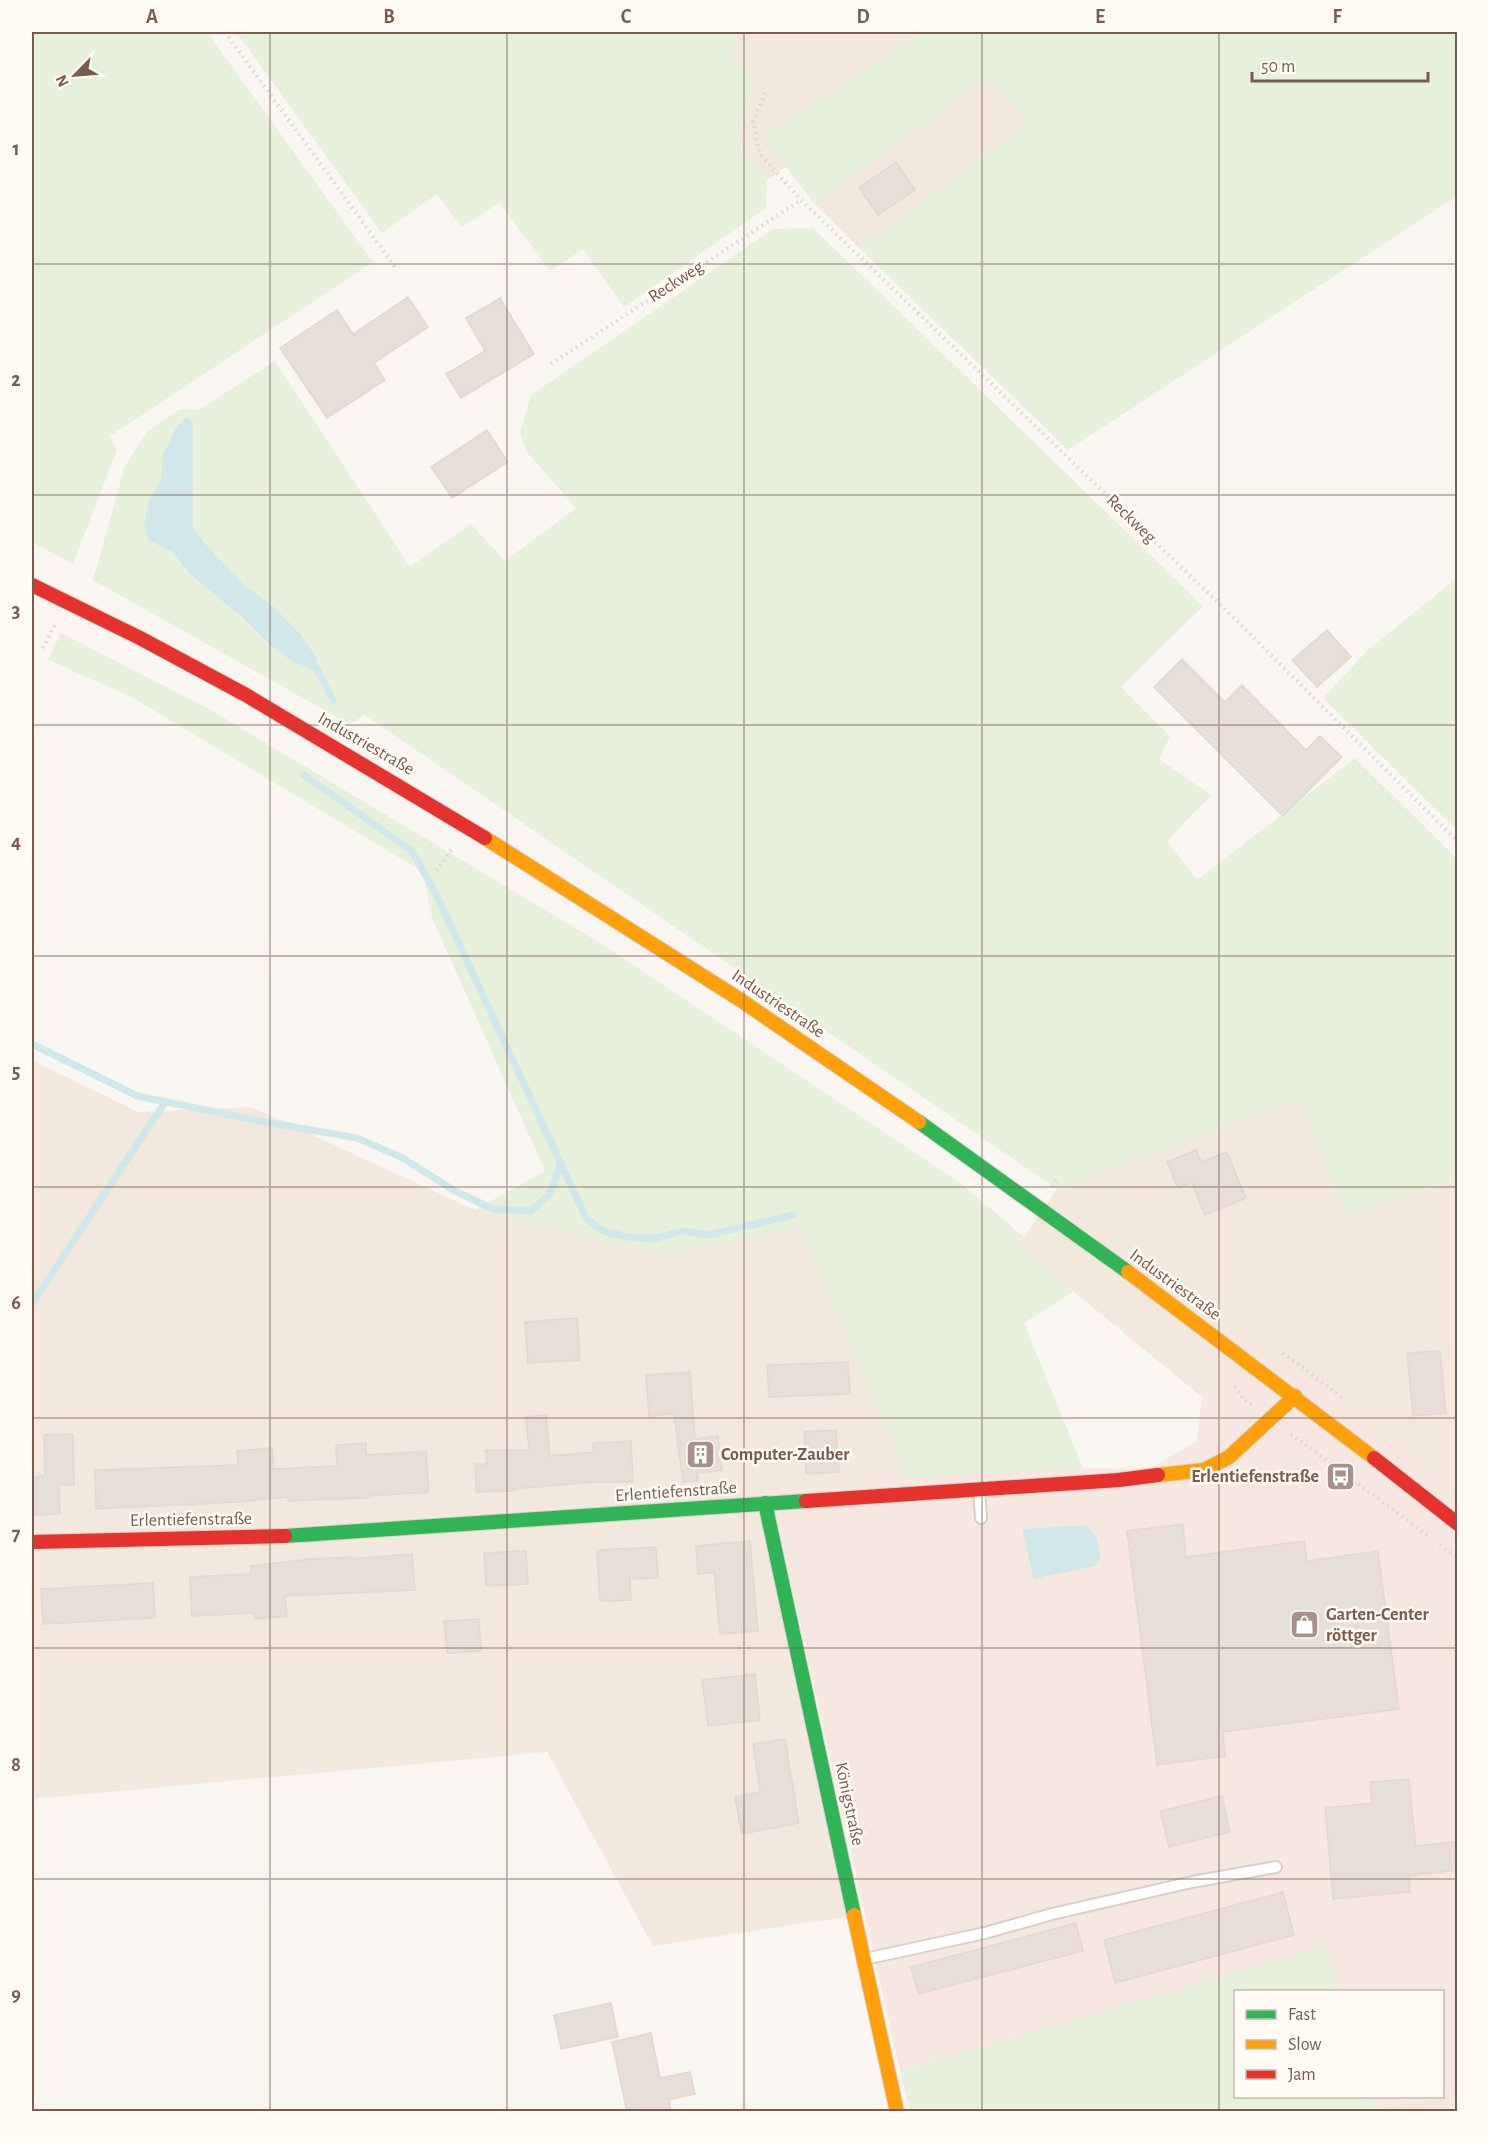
<svg xmlns="http://www.w3.org/2000/svg" width="1489" height="2143" font-family="'Alegreya Sans',sans-serif">
	<style>
		.residential { fill: #f2e8de }
		.commercial { fill: #f6e8e1 }
		.green { fill: #e7f0db; fill-rule: evenodd }
		.water { fill: #d0e8ea }
		.lines { fill: none; stroke-linecap: round; stroke-linejoin: round }
		.stream { stroke: #d0e8ea; stroke-width: 7 }
		.building { fill: #e6ded7; stroke: #e2d8d2; stroke-width: 1.5 }
		.lane-casing { stroke: #d7d1cb; stroke-width: 14 }
		.fast-casing { stroke: #d9d2cb; stroke-width: 16 }
		.slow-casing { stroke: #d9d2cb; stroke-width: 16 }
		.jam-casing { stroke: #d9d2cb; stroke-width: 16 }
		.path { stroke: #dcd5d0; stroke-width: 4; stroke-dasharray: 1.5 4.5; stroke-linecap: butt }
		.lane { stroke: #fefefd; stroke-width: 10 }
		.fast { stroke: #30b455; stroke-width: 14 }
		.slow { stroke: #ff9f0a; stroke-width: 14 }
		.jam { stroke: #e5322d; stroke-width: 14 }
		.grid { fill: none; stroke: #7a5c4d; stroke-width: 1.5; stroke-opacity: 0.55 }
		.labels { text-anchor: middle; dominant-baseline: central; stroke-width: 5; stroke-linejoin: round; paint-order: stroke }
		.street-label { font-size: 18px; fill: #7a5c4d; stroke: #fffaf3 }
		.poi-label { font-size: 18px; font-weight: bold; fill: #7a5c4d; stroke: #fffaf3; text-anchor: start }
		.neatline { fill: none; stroke: #7a5c4d; stroke-width: 2 }
		.grid-label { font-size: 20px; text-anchor: middle; font-weight: bold; fill: #7a5c4d }
	</style>
	<rect width="100%" height="100%" fill="#f9f5f0"/>
	<g class="residential">
		<path d="M738,32H924L763,136L786,167L767,180L742,152L738,135L755,82L729,51Z"/>
		<path d="M987,78L1028,124L859,248L814,203Z"/>
		<path d="M32,1060L138,1112L252,1107L475,1210L665,1255L800,1227L907,1478L772,1493L846,1917L653,1946L547,1752L32,1799Z"/>
		<path d="M1301,1098L1346,1216L1457,1179V1500L1299,1372L1253,1374L1202,1397L1018,1246L1057,1189Z"/>
		<path d="M1457,2094V2111L1379,2112L1377,2108Z"/>
	</g>
	<g class="commercial">
		<path d="M1299,1372L1457,1500V2094L1442,2096V1992L1339,1991L1324,1946L900,2071L771,1493L907,1478L1083,1468L1149,1469L1197,1441L1202,1397L1253,1374Z"/>
		<path d="M1373,2096H1442L1377,2108Z"/>
	</g>
	<g class="green">
		<path d="M32,32H207L373,262L110,436L117,450L73,564L32,542Z"/>
		<path d="M236,32H738L729,51L755,82L738,135L742,152L767,180L766,208L624,307L583,249L550,271L500,203L461,227L437,194L382,233Z"/>
		<path d="M924,32H1457V196L1068,450L859,248L1028,124L988,78L814,203L762,136Z"/>
		<path d="M813,228L1203,606L1121,687L1170,736L1159,759L1211,795L1167,841L1197,880L1355,758L1457,859V1179L1346,1216L1300,1098L1057,1189L365,715L349,724L93,580L125,466L147,432L180,409L199,410L275,361L410,567L471,524L505,561L576,508L527,452L520,432L531,395L773,229ZM186,418L193,423V525L202,540L243,584L274,607L294,663L268,643L244,619L191,575L172,552L148,540L149,502L161,479Z"/>
		<path d="M1457,578V830L1323,698L1368,650Z"/>
		<path d="M61,633L209,709L597,941L960,1183L1024,1237L1018,1246L1073,1292L1024,1323L1083,1468L907,1478L800,1228L665,1255L475,1210L545,1171L432,918L423,872L130,696L48,660Z"/>
		<path d="M1325,1946L1339,1991L1236,1992V2096L1373,2097L1379,2111H910L900,2071Z"/>
	</g>
	<g class="water">
		<path d="M186,417L193,422V526L202,540L243,584L274,607L300,634L317,658V669L294,663L268,643L244,619L191,575L172,552L148,540L144,524L149,502L161,479L163,455L176,428Z"/>
		<path d="M1069,1526H1086L1097,1538L1100,1558L1094,1566L1034,1579L1022,1529Z"/>
	</g>
	<g class="lines">
		<g class="stream">
			<path d="M309,664L317,669L333,700"/>
			<path d="M304,775L412,851L436,894L586,1218L603,1231L627,1237L653,1239L684,1231L708,1235L793,1215"/>
			<path d="M32,1044L137,1096L260,1121L357,1138L401,1157L455,1191L493,1209L531,1211L550,1194L561,1163"/>
			<path d="M32,1304L165,1102"/>
		</g>
	</g>
	<g class="building">
		<path d="M896,162L915,190L878,215L859,188Z"/>
		<path d="M408,297L428,327L374,363L385,380L327,418L280,348L337,310L353,334Z"/>
		<path d="M500,298L534,354L461,398L446,374L485,351L466,318Z"/>
		<path d="M487,430L508,462L452,498L431,467Z"/>
		<path d="M1327,630L1351,657L1317,687L1292,660Z"/>
		<path d="M1182,659L1225,702L1242,685L1306,750L1320,736L1342,757L1283,816L1154,687Z"/>
		<path d="M1196,1150L1201,1162L1227,1152L1246,1198L1205,1215L1192,1183L1178,1188L1167,1162Z"/>
		<path d="M577,1318L580,1360L528,1363L525,1322Z"/>
		<path d="M1440,1351L1446,1413L1413,1416L1407,1353Z"/>
		<path d="M848,1362L850,1394L769,1397L767,1365Z"/>
		<path d="M690,1372L695,1439L718,1436L722,1470L697,1473L698,1481L683,1482L674,1414L649,1416L646,1375Z"/>
		<path d="M546,1415L550,1456L593,1452V1443L631,1441L633,1482H594L513,1489V1491L476,1492L475,1464H487L486,1450H529L526,1417Z"/>
		<path d="M836,1430L839,1472L806,1474L804,1432Z"/>
		<path d="M73,1434L74,1485H59L60,1514L34,1515L33,1477L45,1476L44,1435Z"/>
		<path d="M366,1443V1455L426,1451L429,1492L368,1496V1498L288,1501V1497L237,1502L96,1509L95,1470L238,1465L237,1451L272,1448L274,1469L337,1466L336,1445Z"/>
		<path d="M1183,1524L1186,1557L1304,1541L1307,1561L1378,1551L1399,1709L1223,1732L1225,1756L1157,1765L1127,1531Z"/>
		<path d="M750,1541L758,1631L720,1634L714,1572L698,1574L696,1546Z"/>
		<path d="M656,1547L658,1578L630,1579L631,1600L600,1601L597,1550Z"/>
		<path d="M526,1551L528,1584L486,1586L484,1553Z"/>
		<path d="M412,1554L415,1590L285,1596L287,1616L255,1619L254,1613L192,1616L190,1577L251,1574L250,1566L312,1559L352,1557V1559Z"/>
		<path d="M153,1583L155,1618L43,1624L41,1589Z"/>
		<path d="M479,1619L481,1651L447,1653L444,1621Z"/>
		<path d="M755,1674L760,1720L708,1726L702,1680Z"/>
		<path d="M785,1739L799,1823L742,1834L735,1797L760,1792L753,1744Z"/>
		<path d="M1409,1779L1416,1846L1458,1841V1870L1409,1876L1410,1892L1333,1899L1325,1808L1372,1803L1370,1782Z"/>
		<path d="M1222,1796L1230,1832L1169,1847L1160,1811Z"/>
		<path d="M1283,1892L1294,1935L1115,1983L1104,1940Z"/>
		<path d="M1076,1923L1083,1951L918,1994L911,1967Z"/>
		<path d="M611,2003L618,2037L561,2049L554,2015Z"/>
		<path d="M651,2033L660,2078L690,2072L695,2094L669,2100L671,2112H627L612,2042Z"/>
	</g>
	<g class="lines">
		<defs>
			<g id="lane">
				<path d="M979,1490L981,1518"/>
				<path d="M865,1959L985,1933L1052,1914L1192,1882L1276,1867"/>
			</g>
			<g id="fast">
				<path d="M919,1122L1128,1272"/>
				<path d="M765,1503L854,1915"/>
				<path d="M285,1536L806,1501"/>
			</g>
			<g id="slow">
				<path d="M485,838L739,999L919,1122"/>
				<path d="M1128,1272L1374,1458"/>
				<path d="M1158,1475L1204,1470L1229,1457L1295,1396"/>
				<path d="M854,1915L897,2112"/>
			</g>
			<g id="jam">
				<path d="M32,585L140,638L246,695L485,838"/>
				<path d="M1374,1458L1458,1524"/>
				<path d="M806,1501L1119,1480L1158,1475"/>
				<path d="M32,1542L285,1536"/>
			</g>
		</defs>
		<use href="#lane" class="lane-casing"/>
		<use href="#fast" class="fast-casing"/>
		<use href="#slow" class="slow-casing"/>
		<use href="#jam" class="jam-casing"/>
		<g class="path">
			<path d="M225,32L395,267"/>
			<path d="M765,93L753,122L760,154L801,200L1235,619L1458,842"/>
			<path d="M551,364L801,200"/>
			<path d="M43,648L55,625"/>
			<path d="M437,871L453,847"/>
			<path d="M1052,1187L1058,1179"/>
			<path d="M1283,1353L1344,1399"/>
			<path d="M1235,1386L1244,1400L1251,1405"/>
			<path d="M1291,1434L1427,1535"/>
			<path d="M1440,1545L1458,1558"/>
		</g>
		<use href="#lane" class="lane"/>
		<use href="#fast" class="fast"/>
		<use href="#slow" class="slow"/>
		<use href="#jam" class="jam"/>
	</g>
	<path class="grid" d="M270,32V2112M507,32V2112M744,32V2112M982,32V2112M1219,32V2112M32,264H1458M32,495H1458M32,725H1458M32,956H1458M32,1187H1458M32,1418H1458M32,1648H1458M32,1879H1458"/>
	<defs>
		<symbol id="building-square" viewBox="-11 -11 22 22"><rect x="-9" y="-9" width="18" height="18" rx="4" fill="#a69286" stroke="#fffaf3"/><path d="M-4-6H4V6H1V3H-1V6H-4ZM-2.5-4.3h1.7v1.8h-1.7ZM.8-4.3h1.7v1.8H.8ZM-2.5-1h1.7V.8h-1.7ZM.8-1h1.7V.8H.8Z" fill="#fff"/></symbol>
		<symbol id="bus-square" viewBox="-11 -11 22 22"><rect x="-9" y="-9" width="18" height="18" rx="4" fill="#a69286" stroke="#fffaf3"/><path d="M-5-6H5V4H4V6H2V4H-2V6H-4V4H-5ZM-3.5-4V0h7V-4ZM-3.5 1.2v1.5H-2V1.2ZM2 1.2v1.5H3.5V1.2Z" fill="#fff"/></symbol>
		<symbol id="shop-square" viewBox="-11 -11 22 22"><rect x="-9" y="-9" width="18" height="18" rx="4" fill="#a69286" stroke="#fffaf3"/><path d="M-5-2.5h2.3a2.7 3.5 0 0 1 5.4 0H5L5.5 6h-11ZM-1.5-2.5h3a1.5 2.3 0 0 0-3 0Z" fill="#fff"/></symbol>
	</defs>
	<g fill-rule="evenodd">
		<use href="#building-square" x="684" y="1438" width="33" height="33"/>
		<use href="#bus-square" x="1324" y="1460" width="33" height="33"/>
		<use href="#shop-square" x="1288" y="1608" width="33" height="33"/>
	</g>
	<g class="labels">
		<g class="street-label">
			<text transform="translate(676 282) rotate(-33)">Reckweg</text>
			<text transform="translate(1131 519) rotate(44)">Reckweg</text>
			<text transform="translate(366 744) rotate(30)">Industriestraße</text>
			<text transform="translate(778 1004) rotate(34)">Industriestraße</text>
			<text transform="translate(1175 1285) rotate(36)">Industriestraße</text>
			<text transform="translate(676 1492) rotate(-4)">Erlentiefenstraße</text>
			<text transform="translate(191 1520) rotate(-1)">Erlentiefenstraße</text>
			<text transform="translate(849 1804) rotate(78)">Königstraße</text>
		</g>
		<g class="poi-label">
			<text x="721" y="1455">Computer-Zauber</text>
			<text x="1319" y="1477" text-anchor="end">Erlentiefenstraße</text>
			<text x="1326" y="1615">Garten-Center<tspan x="1326" dy="21">röttger</tspan></text>
		</g>
	</g>
	<rect width="1489" height="2143" fill="none" stroke="#fffaf3" stroke-width="66"/>
	<rect x="1234" y="1990" width="210" height="108" fill="#fffaf3" stroke="#cabbb1" stroke-width="1.5"/>
	<rect x="1246" y="2010" width="30" height="9" fill="#30b455" stroke="#cabbb1" stroke-width="1.5"/>
	<text x="1288" y="2020" font-size="18" fill="#7a5c4d">Fast</text>
	<rect x="1246" y="2040" width="30" height="9" fill="#ff9f0a" stroke="#cabbb1" stroke-width="1.5"/>
	<text x="1288" y="2050" font-size="18" fill="#7a5c4d">Slow</text>
	<rect x="1246" y="2070" width="30" height="9" fill="#e5322d" stroke="#cabbb1" stroke-width="1.5"/>
	<text x="1288" y="2080" font-size="18" fill="#7a5c4d">Jam</text>
	<g transform="translate(75 75) rotate(245)" stroke="#fffaf3" stroke-width="4.5" paint-order="stroke">
	<path d="M0-4.5L10 22L0 15L-10 22Z" fill="#7a5c4d"/>
	<text y="-9" font-size="16" font-weight="bold" text-anchor="middle" fill="#7a5c4d">N</text>
	</g>
	<path d="M1252 72v9h176v-9" fill="none" stroke="#7a5c4d" stroke-width="3"/>
	<text x="1261" y="72" font-size="18" fill="#7a5c4d" stroke="#fffaf3" stroke-width="4.5" paint-order="stroke">50 m</text>
	<rect x="33" y="33" width="1423" height="2077" class="neatline"/>
	<g class="grid-label">
		<text x="152" y="23">A</text>
		<text x="389" y="23">B</text>
		<text x="626" y="23">C</text>
		<text x="863" y="23">D</text>
		<text x="1100" y="23">E</text>
		<text x="1337" y="23">F</text>
		<text x="16" y="155">1</text>
		<text x="16" y="386">2</text>
		<text x="16" y="617">3</text>
		<text x="16" y="848">4</text>
		<text x="16" y="1078">5</text>
		<text x="16" y="1309">6</text>
		<text x="16" y="1540">7</text>
		<text x="16" y="1771">8</text>
		<text x="16" y="2001">9</text>
	</g>
</svg>
